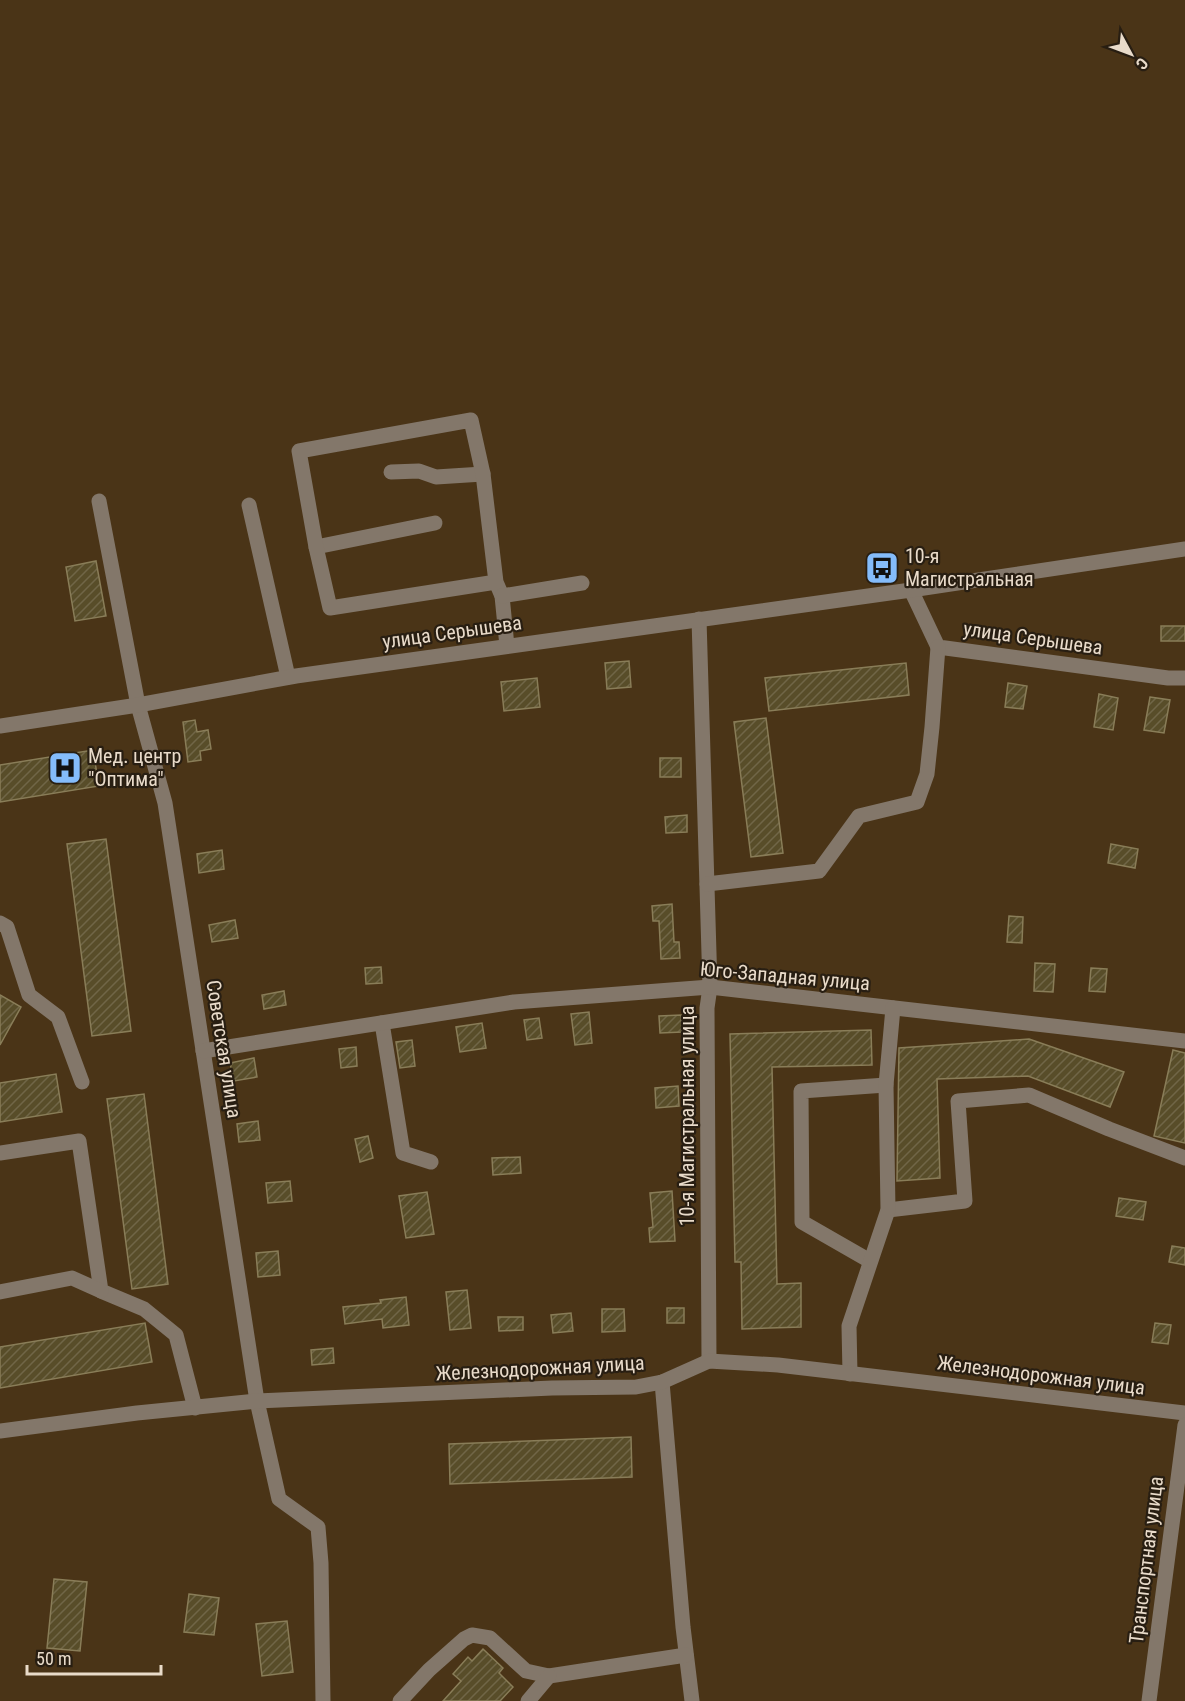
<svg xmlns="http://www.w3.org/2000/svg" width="1185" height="1701" font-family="'Roboto Condensed',sans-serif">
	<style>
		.building { fill: url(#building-hatch); stroke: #897d58; stroke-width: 1.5 }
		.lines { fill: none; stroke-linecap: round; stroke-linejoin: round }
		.minor { stroke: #83776a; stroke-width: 15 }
		.labels { text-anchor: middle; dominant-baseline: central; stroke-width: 4.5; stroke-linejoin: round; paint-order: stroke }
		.poi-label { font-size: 20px; fill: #e9dbca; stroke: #281e12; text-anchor: start }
		.street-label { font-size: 20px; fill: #e9dbca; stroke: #281e12 }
	</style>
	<defs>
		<pattern id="building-hatch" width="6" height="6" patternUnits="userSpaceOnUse" patternTransform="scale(1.5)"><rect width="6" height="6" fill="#584d29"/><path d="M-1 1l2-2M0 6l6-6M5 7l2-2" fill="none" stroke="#706647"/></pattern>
	</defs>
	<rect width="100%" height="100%" fill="#4a3417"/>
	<g class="building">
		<path d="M96,561L106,616L75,621L66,567Z"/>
		<rect x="1161" y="626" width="24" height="15"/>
		<path d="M629,661L631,687L607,689L605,663Z"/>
		<path d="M906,663L909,695L769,711L765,678Z"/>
		<path d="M537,678L540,707L504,711L501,682Z"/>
		<path d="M1008,683L1027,686L1023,709L1005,707Z"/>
		<path d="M1099,694L1118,698L1113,730L1094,727Z"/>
		<path d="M1150,697L1170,700L1164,733L1144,730Z"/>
		<path d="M766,718L783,853L751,857L734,722Z"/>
		<path d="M195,720L197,732L208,730L211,749L200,751L201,760L188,762L183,722Z"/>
		<path d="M93,750L99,786L0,802V765Z"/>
		<rect x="660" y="758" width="21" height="19"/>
		<path d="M687,815V832L666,833L665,817Z"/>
		<path d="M106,839L131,1031L92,1036L67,844Z"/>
		<path d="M1111,844L1138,849L1135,868L1108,863Z"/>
		<path d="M222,850L224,869L199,873L197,854Z"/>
		<path d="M672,904L674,942H679L680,958L661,959L659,921H653L652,906Z"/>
		<path d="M1009,916L1023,917L1022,943L1007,942Z"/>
		<path d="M235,920L238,938L212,942L209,925Z"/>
		<path d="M1035,963L1055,964L1053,992L1034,991Z"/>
		<path d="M381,967L382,983L366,984L365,968Z"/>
		<path d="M1091,968L1107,969L1105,992L1089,991Z"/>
		<path d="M284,991L286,1005L264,1009L262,995Z"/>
		<path d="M0,995L21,1007L0,1045Z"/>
		<path d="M589,1012L592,1043L575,1045L571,1014Z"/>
		<path d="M681,1015L682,1032L660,1033L659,1016Z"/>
		<path d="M539,1018L542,1038L527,1040L524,1020Z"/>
		<path d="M482,1023L486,1048L460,1052L456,1027Z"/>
		<path d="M871,1030L872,1065L772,1067L777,1284L801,1283V1327L742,1329L741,1262H735L730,1034Z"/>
		<path d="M1029,1039L1124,1072L1110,1107L1028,1076L937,1079L940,1178L897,1181L899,1048Z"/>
		<path d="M412,1040L415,1066L400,1068L396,1042Z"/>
		<path d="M356,1047L357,1066L341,1068L339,1049Z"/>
		<path d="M1173,1050L1185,1053V1143L1154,1136Z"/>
		<path d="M254,1058L257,1077L234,1081L230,1063Z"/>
		<path d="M56,1074L62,1112L0,1122V1083Z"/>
		<path d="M678,1086L679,1106L656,1108L655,1088Z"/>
		<path d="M144,1094L168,1284L132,1289L107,1099Z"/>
		<path d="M258,1121L260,1140L239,1142L237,1124Z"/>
		<path d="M368,1136L373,1158L360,1162L355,1139Z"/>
		<path d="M520,1157L521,1173L493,1175L492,1158Z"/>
		<path d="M290,1181L292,1201L268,1203L266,1183Z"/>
		<path d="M672,1191L675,1241L650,1242L649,1228L653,1227L650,1193Z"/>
		<path d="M427,1192L434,1234L406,1238L399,1196Z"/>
		<path d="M1119,1198L1146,1202L1143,1220L1116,1216Z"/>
		<path d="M1172,1246L1185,1248V1265L1169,1262Z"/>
		<path d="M278,1251L280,1275L258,1277L256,1253Z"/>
		<path d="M467,1290L471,1328L450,1330L446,1292Z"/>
		<path d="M406,1297L409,1325L383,1328L382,1319L345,1324L343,1307L381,1303L380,1300Z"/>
		<rect x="667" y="1308" width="17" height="15"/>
		<path d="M602,1309H624L625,1331L602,1332Z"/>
		<path d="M571,1313L573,1331L553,1333L551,1315Z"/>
		<path d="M498,1317H523V1330L499,1331Z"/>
		<path d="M145,1323L152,1362L0,1388V1347Z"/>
		<path d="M1155,1323L1171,1325L1168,1344L1152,1342Z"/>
		<path d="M333,1348L334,1363L312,1365L311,1350Z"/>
		<path d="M631,1437L632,1477L450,1484L449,1444Z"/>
		<path d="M54,1579L87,1582L80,1651L47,1648Z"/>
		<path d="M189,1594L219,1598L214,1635L184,1632Z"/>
		<path d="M287,1621L293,1672L262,1676L256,1624Z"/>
		<path d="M483,1649L503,1668L499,1673L513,1687L500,1701H443L461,1681L453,1674L468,1657L472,1661Z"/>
	</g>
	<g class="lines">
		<g class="minor">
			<path d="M391,472L419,471L436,477L483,474"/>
			<path d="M99,501L138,705L165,803L257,1401L279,1499L318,1527L321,1563L323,1701"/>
			<path d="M249,505L288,677"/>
			<path d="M316,547L435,523"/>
			<path d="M496,582L330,608L316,547L299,451L471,420L483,474L496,582L502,596L507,646"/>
			<path d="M911,590L938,647L1168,678H1185"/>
			<path d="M502,596L582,583"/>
			<path d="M699,619L710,987L707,1008L709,1361"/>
			<path d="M0,726L138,705L296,676L911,590L1185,549"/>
			<path d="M707,884L819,871L859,816L917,802L927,774L932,727L938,647"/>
			<path d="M0,923L7,927L29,995L58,1017L82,1082"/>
			<path d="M382,1023L403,1153L431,1162"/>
			<path d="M203,1051L514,1002L710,987L1185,1041"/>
			<path d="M0,1153L79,1141L101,1291L144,1309L176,1335L195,1408"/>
			<path d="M888,1210L965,1201L958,1101L1029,1095L1109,1129L1185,1158"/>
			<path d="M870,1261L802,1222L801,1091L886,1085"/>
			<path d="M0,1292L72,1278L101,1291"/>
			<path d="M850,1374L849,1326L888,1210L886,1085L893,1008"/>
			<path d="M662,1382L683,1627L692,1701"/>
			<path d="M0,1431L137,1413L257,1401L552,1388L636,1387L662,1382L709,1361L778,1365L1185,1413"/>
			<path d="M400,1701L429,1670L464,1639L472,1635L490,1638L526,1671L549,1676L686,1655"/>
			<path d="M528,1701L549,1676"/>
			<path d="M1149,1701L1185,1425"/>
		</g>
	</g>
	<defs>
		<symbol id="bus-square" viewBox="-11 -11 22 22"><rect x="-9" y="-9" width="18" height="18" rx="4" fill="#84bcfb" stroke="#281e12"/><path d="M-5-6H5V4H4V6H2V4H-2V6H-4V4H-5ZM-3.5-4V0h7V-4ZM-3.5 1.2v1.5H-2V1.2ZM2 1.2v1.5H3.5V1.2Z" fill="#111"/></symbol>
		<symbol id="hospital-square" viewBox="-11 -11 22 22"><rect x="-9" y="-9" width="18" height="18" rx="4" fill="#84bcfb" stroke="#281e12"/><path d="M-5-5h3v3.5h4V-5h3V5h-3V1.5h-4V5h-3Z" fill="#111"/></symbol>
	</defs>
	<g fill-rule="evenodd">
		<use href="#bus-square" x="863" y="549" width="38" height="38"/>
		<use href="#hospital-square" x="46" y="749" width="38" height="38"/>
	</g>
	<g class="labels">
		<g class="poi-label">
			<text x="905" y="556">10-я<tspan x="905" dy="23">Магистральная</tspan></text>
			<text x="88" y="756">Мед. центр<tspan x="88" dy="23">"Оптима"</tspan></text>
		</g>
		<g class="street-label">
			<text transform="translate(452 632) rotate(-8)">улица Серышева</text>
			<text transform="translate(1033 638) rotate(8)">улица Серышева</text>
			<text transform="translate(785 976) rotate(5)">Юго-Западная улица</text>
			<text transform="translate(224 1049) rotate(81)">Советская улица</text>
			<text transform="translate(687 1116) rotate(-90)">10-я Магистральная улица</text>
			<text transform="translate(540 1368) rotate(-3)">Железнодорожная улица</text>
			<text transform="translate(1041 1375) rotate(7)">Железнодорожная улица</text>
			<text transform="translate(1146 1560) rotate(-83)">Транспортная улица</text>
		</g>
	</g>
	<g transform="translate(1131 54) rotate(131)" stroke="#281e12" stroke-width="4.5" paint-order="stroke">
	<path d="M0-4.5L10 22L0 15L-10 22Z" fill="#e9dbca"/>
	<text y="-9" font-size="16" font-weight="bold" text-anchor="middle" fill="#e9dbca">С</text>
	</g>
	<path d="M27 1665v9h134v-9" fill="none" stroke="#e9dbca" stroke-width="3"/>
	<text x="36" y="1665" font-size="18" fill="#e9dbca" stroke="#281e12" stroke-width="4.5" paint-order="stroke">50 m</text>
</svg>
